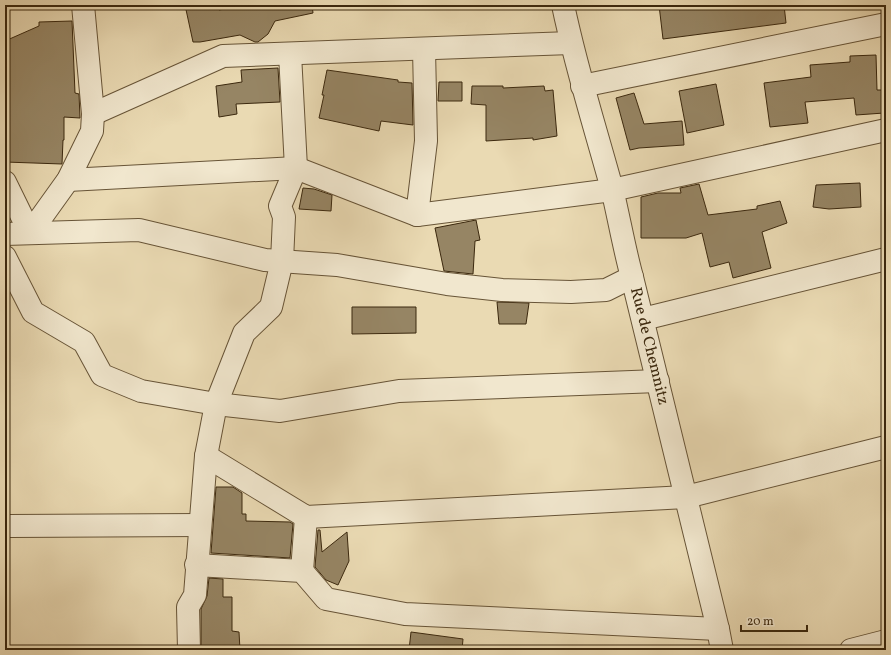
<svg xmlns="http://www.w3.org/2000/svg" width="891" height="655" font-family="Vollkorn,serif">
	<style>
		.building { fill: #968564; stroke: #3b280e }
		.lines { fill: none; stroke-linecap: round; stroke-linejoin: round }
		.minor-casing { stroke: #675437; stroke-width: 24 }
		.minor { stroke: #f1e7ce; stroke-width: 22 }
		.labels { text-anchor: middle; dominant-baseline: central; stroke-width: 3; stroke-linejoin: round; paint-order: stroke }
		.street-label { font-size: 16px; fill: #3b280e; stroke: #f1e7ce }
	</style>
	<rect width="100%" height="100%" fill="#eadab3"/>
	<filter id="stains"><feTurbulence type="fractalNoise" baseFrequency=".005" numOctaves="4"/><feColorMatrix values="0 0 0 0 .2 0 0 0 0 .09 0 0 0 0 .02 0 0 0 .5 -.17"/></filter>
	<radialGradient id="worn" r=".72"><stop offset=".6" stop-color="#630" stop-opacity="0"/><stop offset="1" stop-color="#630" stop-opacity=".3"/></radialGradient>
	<g class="building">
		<path d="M185,5H218L219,10L248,5H312L313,13L275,21L268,34L258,42H255L240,35L200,42H193Z"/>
		<path d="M659,5H784L786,23L663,39Z"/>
		<path d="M72,21L75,93L79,94L80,118L64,117V140H63L62,164L5,162V41L39,26V22Z"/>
		<path d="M876,55L877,90H883L884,113L856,115L854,98L805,102L808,123L770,127L764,83L811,77L810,65L850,62V56Z"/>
		<path d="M278,68L280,102L236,104L237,114L219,117L216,86L242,82L241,70Z"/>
		<path d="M327,70L398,80V82L412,83L413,125L381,121L379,131L319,118L324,95H322Z"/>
		<path d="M439,82H462V101H438Z"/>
		<path d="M716,84L724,125L687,133L679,91Z"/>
		<path d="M472,86H503V88L544,86L545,91L553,90L557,136L533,140V138L486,141V105L471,104Z"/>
		<path d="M634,93L644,124L682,121L684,145L639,148L630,150L616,98Z"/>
		<path d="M860,183L861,207L829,209L813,207L816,185Z"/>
		<path d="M699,184L708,215L757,209V206L780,201L787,223L762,232L771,268L733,278L729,262L710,267L702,233L686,238H641V197L658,193H681L680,188Z"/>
		<path d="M303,188L314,189L332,195L331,211L299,209Z"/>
		<path d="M476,220L480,240L475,241L473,274L444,271L435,228Z"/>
		<path d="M497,302L529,303L526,324H499Z"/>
		<path d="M352,307H416V333L352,334Z"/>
		<path d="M216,487H233L242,493V514H246V521L290,522L293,524L290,558L211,553Z"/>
		<path d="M318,530H320L322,552L347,532L349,561L338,585L326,580L315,567Z"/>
		<path d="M209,578L223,579V597H232V631L239,632L240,650H201V609L207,596Z"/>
		<path d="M411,632L463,639L462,650H409Z"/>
	</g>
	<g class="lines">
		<defs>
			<g id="minor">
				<path id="s1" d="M563,5C576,68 595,127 612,189C619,218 624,248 632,277C661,394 689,512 718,629L722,650"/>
				<path d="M582,86L886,24"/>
				<path d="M93,114L223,56L571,43"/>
				<path d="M68,180L296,168L417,215L612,190L886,130"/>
				<path d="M5,182L30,233L68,180L92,131L93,114L83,5"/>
				<path d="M417,215L426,141L424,49"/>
				<path d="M5,234L139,230L265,260L337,265L447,284L502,290L571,292L606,290L632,277"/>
				<path d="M5,257L33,312L84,342L102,375L141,391L216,404L280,411L399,391L658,381"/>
				<path d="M643,319L886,259"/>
				<path d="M206,456L306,517L686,497L886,447"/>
				<path d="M9,526L200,525"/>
				<path d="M196,565L302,571L326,599L405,614L718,629"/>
				<path d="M302,571L306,517"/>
				<path d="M189,650L188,607L195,595L206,456L216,404L244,333L271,307L282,261L284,217L280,206L296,168L290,54"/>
				<path d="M851,650L886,641"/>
			</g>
		</defs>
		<use href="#minor" class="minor-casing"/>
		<use href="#minor" class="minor"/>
	</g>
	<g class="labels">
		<g class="street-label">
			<text stroke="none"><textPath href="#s1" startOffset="352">Rue de Chemnitz</textPath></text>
		</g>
	</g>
	<rect width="891" height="655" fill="none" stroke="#eadab3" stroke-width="20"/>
	<rect x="6" y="6" width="879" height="643" fill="none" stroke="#3b280e" stroke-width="2"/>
	<rect x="10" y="10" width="871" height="635" fill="none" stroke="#3b280e"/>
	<path d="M741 625v6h66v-6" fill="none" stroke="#3b280e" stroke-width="2"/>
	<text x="747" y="625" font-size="12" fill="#3b280e" stroke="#f1e7ce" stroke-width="3" paint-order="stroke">20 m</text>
	<rect width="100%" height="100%" filter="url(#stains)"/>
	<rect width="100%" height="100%" fill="url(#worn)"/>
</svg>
